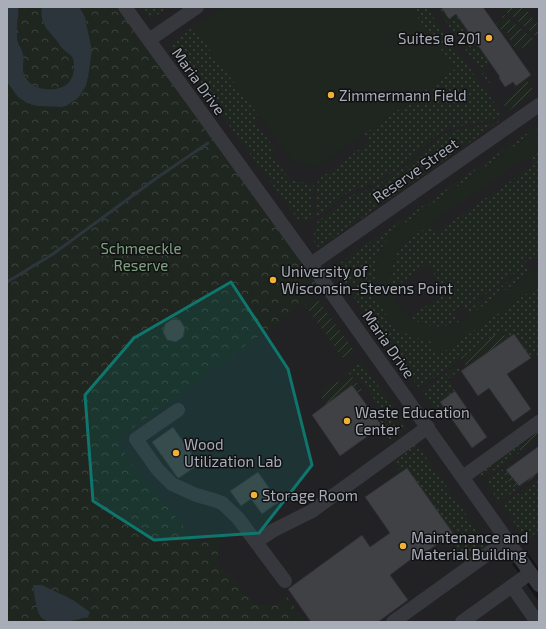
<svg xmlns="http://www.w3.org/2000/svg" width="546" height="629" font-family="'Exo 2',sans-serif">
	<style>
		.built { fill: #222225 }
		.grass { fill: url(#grass-dots) }
		.park { fill: url(#park-crowns) }
		.garden { fill: url(#garden-furrows) }
		.pitch { fill: #1e261f }
		.water { fill: #2c353c }
		.lines { fill: none; stroke-linecap: round; stroke-linejoin: round }
		.stream { stroke: #2c353c; stroke-width: 3 }
		.building { fill: #404145; stroke: #303034 }
		.minor { stroke: #37383d; stroke-width: 14 }
		.marked { fill: #0f766e; fill-opacity: 0.2; stroke: #0f766e; stroke-width: 3; stroke-linejoin: round }
		.poi-dot { fill: #f2b134; stroke: #111113; stroke-width: 1.5 }
		.labels { text-anchor: middle; dominant-baseline: central; stroke-width: 3; stroke-linejoin: round; paint-order: stroke }
		.poi-label { font-size: 15px; fill: #a8adb8; stroke: #111113; text-anchor: start }
		.street-label { font-size: 15px; fill: #a8adb8; stroke: #111113 }
		.park-label { font-size: 15px; fill: #7fa381; stroke: #111113 }
	</style>
	<defs>
		<pattern id="grass-dots" width="8" height="8" patternUnits="userSpaceOnUse"><rect width="8" height="8" fill="#1e261f"/><path d="M2 2h.1M6 6h.1" fill="none" stroke="#3c433d" stroke-width="1.8" stroke-linecap="round"/></pattern>
		<pattern id="park-crowns" width="20" height="18" patternUnits="userSpaceOnUse"><rect width="20" height="18" fill="#1e261f"/><path d="M2 6a3 3 0 1 1 6 0M12 15a3 3 0 1 1 6 0" fill="none" stroke="#3c433d"/></pattern>
		<pattern id="garden-furrows" width="10" height="10" patternUnits="userSpaceOnUse"><rect width="10" height="10" fill="#1e261f"/><path d="M-1 1l2-2M0 10L10 0M9 11l2-2" fill="none" stroke="#3c433d"/></pattern>
	</defs>
	<rect width="100%" height="100%" fill="#161618"/>
	<path class="built" d="M7,7H539V569L528,553L512,564L539,602V622H7Z"/>
	<g class="grass">
		<path d="M143,7H170L152,18L149,15Z"/>
		<path d="M410,7H426L503,115C490,122 464,125 450,128C434,134 425,148 411,158C400,167 385,178 372,184C365,187 356,188 349,192C337,198 329,210 317,216L316,215V197L318,180L369,142L364,134L455,69Z"/>
		<path d="M436,7H441L449,19L456,14L490,63L482,68L497,95Z"/>
		<path d="M193,27L260,117L255,122L275,149L270,153L290,180L314,185L312,200L313,219L299,221L172,47L171,43L172,42Z"/>
		<path d="M500,121L319,248L313,240L316,223L352,195L373,188L408,165L438,139L445,134L453,131Z"/>
		<path d="M539,125V129L394,231L377,259L375,274L376,292L383,310L392,322L403,332L415,338L430,341L439,355L539,285V360L535,355L531,358L507,339L501,331L419,388L333,268Z"/>
		<path d="M539,149V257L535,260L533,257L524,263L525,266L465,309L462,305L452,312L459,322C443,329 424,328 410,317L447,292L427,264L392,289C383,256 408,240 431,224L437,232L534,165L528,156Z"/>
		<path d="M527,268L530,273L470,315L466,311Z"/>
		<path d="M361,362L398,414L402,420L388,414L382,410L358,376C351,373 348,374 343,377L341,376Z"/>
		<path d="M457,366L460,370L447,380L455,391L440,402L446,410L438,415L422,391Z"/>
		<path d="M379,412L387,418L407,427L388,441L382,426L374,416Z"/>
		<path d="M415,442L490,548L465,566L446,538L452,533L407,468L400,472L391,459Z"/>
		<path d="M518,445L520,450L522,451L483,478L479,472Z"/>
		<path d="M503,469C504,477 511,484 516,490L499,502L485,481Z"/>
		<path d="M539,479V531L526,540L502,505Z"/>
	</g>
	<path class="park" d="M7,7H125L327,286L116,440L146,485L177,518L194,539L200,543L214,538L221,540L222,543C217,550 216,561 222,569C226,572 231,575 234,579C238,583 241,589 245,594C256,608 275,610 287,597L305,622H7Z"/>
	<g class="garden">
		<path d="M500,7H525L539,27V38Z"/>
		<path d="M504,15L536,41L530,45L528,44L517,51L513,45V44L508,36L509,35L505,29L502,31L496,24L503,19L502,17Z"/>
		<path d="M526,79L534,91L533,93L508,111L502,102L520,89L518,85Z"/>
		<path d="M316,297L355,352L348,357L344,358L341,356L305,305Z"/>
		<path d="M501,331L507,339L467,367L461,358Z"/>
		<path d="M353,377L354,378L362,390L358,393L352,385L326,405C316,391 326,387 336,380L341,384Z"/>
		<path d="M539,430V439L523,451L520,450L518,445Z"/>
		<path d="M510,463L512,466L507,470L519,486L539,472V474L516,490C510,483 504,478 503,469Z"/>
	</g>
	<g class="pitch">
		<path d="M222,7H410L455,69L318,167L294,163L193,27Z"/>
		<path d="M539,129V149L413,236C409,240 403,244 400,249C377,280 398,325 437,327C446,328 455,324 463,320L539,267V285L439,355L430,341C421,339 412,337 404,332C392,325 377,304 375,290C374,281 375,269 377,260C379,249 387,240 394,231Z"/>
	</g>
	<g class="water">
		<path d="M9,7H18C19,11 18,12 18,16C17,23 17,30 17,37C17,44 22,48 23,54C24,59 23,64 23,69C24,85 42,91 55,89C67,87 73,81 74,68C74,66 74,62 73,59C72,55 66,52 63,49C60,46 59,44 57,41C48,30 39,23 42,7H79L85,17L86,23L92,50L89,71L86,86L78,98L66,106L62,107L38,106L27,103L18,97L7,82V9Z"/>
		<path d="M33,585H42L73,600L90,612L88,617C76,620 49,628 40,616C36,609 34,593 33,585Z"/>
	</g>
	<g class="lines">
		<path class="stream" d="M7,282L53,254L158,177L208,143"/>
	</g>
	<g class="building">
		<path d="M441,7H483L531,75L516,86L513,82L505,87L499,78L500,77L456,14L449,19Z"/>
		<path d="M172,319L180,320L185,328L183,337L176,342L167,340L163,332L165,324Z"/>
		<path d="M514,334L531,358L507,374L531,409L513,422L489,388L478,396L461,371Z"/>
		<path d="M352,385L382,426L340,456L312,415Z"/>
		<path d="M455,391L487,437L472,448L440,402Z"/>
		<path d="M173,427L199,464L179,478L177,477L152,442Z"/>
		<path d="M539,446V472L519,486L506,470Z"/>
		<path d="M407,468L453,533L412,562L410,560L390,575L408,600L378,622H311L288,589L362,535L370,547L390,533L365,497Z"/>
		<path d="M258,472L279,502L262,514L251,499L241,506L230,491Z"/>
	</g>
	<g class="lines">
		<g class="minor">
			<path d="M125,7L311,264L539,585"/>
			<path d="M149,40L197,7"/>
			<path d="M311,264L539,105"/>
			<path d="M178,410L136,439L158,470L172,484L196,495L214,500L222,503L238,518L285,581"/>
			<path d="M463,477L539,422"/>
			<path d="M256,542L274,530L312,511L428,427"/>
			<path d="M512,586L537,622"/>
			<path d="M393,622L507,540"/>
			<path d="M462,622L530,573"/>
		</g>
	</g>
	<path class="marked" d="M231,282L288,369L312,465L259,533L154,540L93,501L85,395L134,338Z"/>
	<g class="poi-dot">
		<circle cx="489" cy="38" r="4"/>
		<circle cx="331" cy="95" r="4"/>
		<circle cx="273" cy="280" r="4"/>
		<circle cx="347" cy="421" r="4"/>
		<circle cx="176" cy="453" r="4"/>
		<circle cx="254" cy="495" r="4"/>
		<circle cx="403" cy="546" r="4"/>
	</g>
	<g class="labels">
		<g class="poi-label">
			<text x="481" y="38" text-anchor="end">Suites @ 201</text>
			<text x="339" y="95">Zimmermann Field</text>
			<text x="281" y="271">University of<tspan x="281" dy="17">Wisconsin–Stevens Point</tspan></text>
			<text x="355" y="412">Waste Education<tspan x="355" dy="17">Center</tspan></text>
			<text x="184" y="444">Wood<tspan x="184" dy="17">Utilization Lab</tspan></text>
			<text x="262" y="495">Storage Room</text>
			<text x="411" y="537">Maintenance and<tspan x="411" dy="17">Material Building</tspan></text>
		</g>
		<g class="street-label">
			<text transform="translate(199 81) rotate(54)">Maria Drive</text>
			<text transform="translate(415 170) rotate(-35)">Reserve Street</text>
			<text transform="translate(389 344) rotate(55)">Maria Drive</text>
		</g>
		<g class="park-label">
			<text x="141" y="248">Schmeeckle<tspan x="141" dy="17">Reserve</tspan></text>
		</g>
	</g>
	<rect width="546" height="629" fill="none" stroke="#a8adb8" stroke-width="16"/>
</svg>
